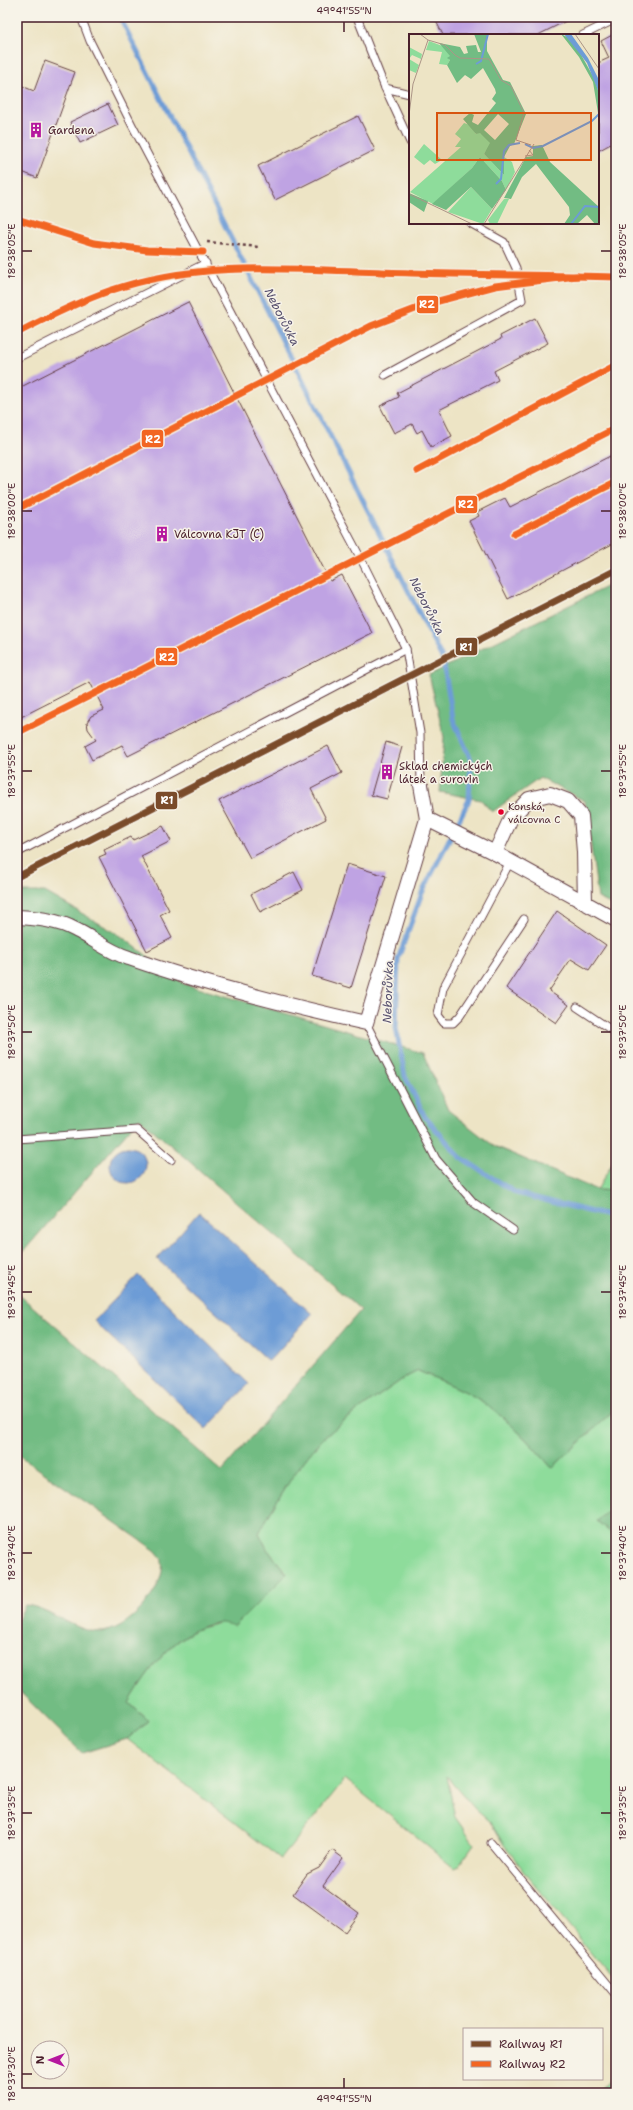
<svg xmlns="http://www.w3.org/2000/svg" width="633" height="2110" font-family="'Shantell Sans',sans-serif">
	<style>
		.green { fill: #8edc9b; stroke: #6c7e63 }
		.forest { fill: #72bc83; stroke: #5e6e57 }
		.water { fill: #6d9cd6; stroke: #5c5e80 }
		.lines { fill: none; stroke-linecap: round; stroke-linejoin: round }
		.stream { stroke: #6d9cd6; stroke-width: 5 }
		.building { fill: #bfa3e3 }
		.service-casing { stroke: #623d42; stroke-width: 9 }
		.minor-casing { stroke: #623d42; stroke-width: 16 }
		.path { stroke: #623d42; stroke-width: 2.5; stroke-dasharray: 3 3; stroke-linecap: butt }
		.service { stroke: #fff; stroke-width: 7 }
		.minor { stroke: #fff; stroke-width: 14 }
		.rail-1-casing { stroke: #f7f3e8; stroke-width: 10 }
		.rail-2-casing { stroke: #f7f3e8; stroke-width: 10 }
		.rail-1 { stroke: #7a4b2a; stroke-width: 7 }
		.rail-2 { stroke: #f26522; stroke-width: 7 }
		.ticks { fill: none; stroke: #4a1f2b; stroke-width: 1.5 }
		.bus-dot { fill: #e4002b; stroke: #f7f3e8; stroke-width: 1.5 }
		.labels { text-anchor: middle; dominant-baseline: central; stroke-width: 3; stroke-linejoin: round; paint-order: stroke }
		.bus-label { font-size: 10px; fill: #4a1f2b; stroke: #f7f3e8; text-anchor: start }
		.poi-label { font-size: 11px; fill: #4a1f2b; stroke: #f7f3e8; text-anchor: start }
		.water-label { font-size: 12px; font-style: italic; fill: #58516f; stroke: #f7f3e8 }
		.inset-river { fill: none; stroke: #6d9cd6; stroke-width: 2 }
		.inset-road { fill: none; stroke: #ac9587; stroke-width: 1 }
		.view { fill: #d8530f; fill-opacity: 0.15; stroke: #d8530f; stroke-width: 2 }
		.inset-edge { fill: none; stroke: #4a1f2b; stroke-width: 2 }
		.line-badge { stroke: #f7f3e8; stroke-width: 1.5 }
		.badge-label { font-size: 11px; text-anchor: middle; font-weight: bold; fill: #fff }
		.neatline { fill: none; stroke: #4a1f2b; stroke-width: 1.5 }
		.ticks-label { font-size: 10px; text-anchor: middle; fill: #4a1f2b }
	</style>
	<rect width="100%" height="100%" fill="#f7f3e8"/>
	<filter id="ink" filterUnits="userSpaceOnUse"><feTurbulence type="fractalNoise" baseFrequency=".025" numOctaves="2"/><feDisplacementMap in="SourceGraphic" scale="8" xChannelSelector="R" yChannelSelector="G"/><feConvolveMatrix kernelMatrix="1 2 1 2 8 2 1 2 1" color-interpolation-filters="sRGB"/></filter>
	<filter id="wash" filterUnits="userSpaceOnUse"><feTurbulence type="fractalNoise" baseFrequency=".012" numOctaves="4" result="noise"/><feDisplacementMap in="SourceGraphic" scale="16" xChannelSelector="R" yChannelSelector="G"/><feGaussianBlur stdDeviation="0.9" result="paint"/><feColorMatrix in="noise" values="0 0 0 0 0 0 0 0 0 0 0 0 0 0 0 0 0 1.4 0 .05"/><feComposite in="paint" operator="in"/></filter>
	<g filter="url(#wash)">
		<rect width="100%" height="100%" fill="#ede4c5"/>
		<g class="green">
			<path d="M616,1157V1191L597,1190Z"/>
			<path d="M418,1371C442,1381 469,1391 490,1407C513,1425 533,1446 552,1468L616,1408V1504L597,1521L616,1537V1982L531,1880L504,1845L491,1823L475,1809L447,1776L455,1817L474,1844L458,1866L454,1868L345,1779L281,1859L127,1739L149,1721L129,1703C145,1675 166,1645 196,1630C204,1626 213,1626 220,1622C243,1608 265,1590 287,1574L267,1549L259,1533C275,1503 300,1461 325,1437C347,1417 379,1396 404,1378Z"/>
			<path d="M616,2072V2093H597Z"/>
		</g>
		<g class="forest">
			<path d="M616,582V907L598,898L585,801L540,778L492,812L481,800L440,792L444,737L429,675Z"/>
			<path d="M17,892H45L121,936L184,984L423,1053L448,1110L494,1146L597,1190L616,1191V1408L552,1468C533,1446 513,1425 490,1407C469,1391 442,1381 418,1371L404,1378C379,1396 347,1417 325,1437C300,1461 275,1503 259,1533L267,1549L287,1574L235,1626C230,1625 222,1622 217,1623C177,1629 148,1670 129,1703L149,1721L127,1739L82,1753L17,1689V1622L25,1605C52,1608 72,1631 100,1632C127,1632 167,1588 162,1561C162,1558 158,1554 156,1551L17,1454V1293L222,1471L361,1310L139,1118L17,1259Z"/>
			<path d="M616,1504V1537L597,1521Z"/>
		</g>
		<g class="water">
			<circle cx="128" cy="1165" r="18"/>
			<path d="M199,1212L312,1314L269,1361L157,1259Z"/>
			<path d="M138,1275L249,1384L206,1429L94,1321Z"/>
		</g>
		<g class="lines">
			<path class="stream" d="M120,17L443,660L453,719L471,760L469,800L422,893L398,959L396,1028L405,1076L425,1117L460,1157L516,1193L616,1218"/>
		</g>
		<g id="blocks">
			<g class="building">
				<path d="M434,17H574L538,35H443Z"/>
				<path d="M616,33V141L598,151V63L609,58L601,41Z"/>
				<path d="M45,61L75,72L37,178L17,170V84L34,91Z"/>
				<path d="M108,104L118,125L80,143L70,122Z"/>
				<path d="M358,116L375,150L275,200L258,166Z"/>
				<path d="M188,302L330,581L342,575L372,633L128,756L122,745L92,760L85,746L96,740L88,729L87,722L91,716L104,710L90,682L21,717L17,707V389Z"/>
				<path d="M535,318L548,343L494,371L498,380L439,410L452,436L431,447L422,430L417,433L412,424L394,433L380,406L399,397L397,393L501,339L500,336Z"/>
				<path d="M616,453V542L508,599L469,521L479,516L477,512L505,498L510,507Z"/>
				<path d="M386,742L402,747L387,799L371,795Z"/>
				<path d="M328,746L342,773L311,789L326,819L250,858L219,801Z"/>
				<path d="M163,826L171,841L141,856L169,910L160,915L172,938L147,951L99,857L106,854L104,850L131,837L133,840Z"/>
				<path d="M347,864L386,876L351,988L312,976Z"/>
				<path d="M294,872L303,890L260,912L251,894Z"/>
				<path d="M557,911L606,945L589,970L571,959L549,991L569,1005L556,1023L506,988Z"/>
				<path d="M332,1850L343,1858L323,1886L359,1913L345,1932L293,1894L307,1874L319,1868Z"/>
			</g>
		</g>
	</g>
	<g filter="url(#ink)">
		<use href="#blocks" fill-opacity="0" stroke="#623d42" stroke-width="1"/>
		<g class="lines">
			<defs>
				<g id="service">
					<path d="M81,17L90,41L132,125L360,557L406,649L420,733L421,785"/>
					<path d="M357,17L385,88L410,142"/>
					<path d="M583,35L616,19"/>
					<path d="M385,88L410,94"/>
					<path d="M17,358L206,263"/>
					<path d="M385,375L522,300L516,268L504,242L470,223"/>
					<path d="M17,853L406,649"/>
					<path d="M510,862L443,988L438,1015L444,1023H453L460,1016L524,919"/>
					<path d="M577,1007L616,1033"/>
					<path d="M366,1023L436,1159L474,1203L513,1230"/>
					<path d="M17,1139L137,1130L171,1160"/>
					<path d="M491,1843L616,1994"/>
				</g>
				<g id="minor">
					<path d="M421,785L427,819L495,853L616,920"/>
					<path d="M495,853L511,818L529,799L550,794L568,801L581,816L584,852L585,903"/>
					<path d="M17,917C37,918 58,920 76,930C94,939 109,952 129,958C206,985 286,1005 366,1023L427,819"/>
				</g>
			</defs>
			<use href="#service" class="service-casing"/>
			<use href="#minor" class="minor-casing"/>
			<path class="path" d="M207,242L259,247"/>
			<use href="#service" class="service"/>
			<use href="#minor" class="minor"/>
			<defs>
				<path id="rail-1" d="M17,877L616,570"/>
				<g id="rail-2">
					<path d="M17,219L94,243L147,250L203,252"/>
					<path d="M17,333C44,319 80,301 109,291C206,257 310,271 411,273C479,275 547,275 616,277"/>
					<path d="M417,471L616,365"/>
					<path d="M17,509L371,326L431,303L495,286L577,276"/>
					<path d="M514,534L616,482"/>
					<path d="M17,733L616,428"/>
				</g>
			</defs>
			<use href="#rail-1" class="rail-1-casing"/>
			<use href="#rail-2" class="rail-2-casing"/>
			<use href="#rail-1" class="rail-1"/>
			<use href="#rail-2" class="rail-2"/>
		</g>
	</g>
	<path class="ticks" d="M344,22V32M22,251H32M601,251H611M22,511H32M601,511H611M22,771H32M601,771H611M22,1032H32M601,1032H611M22,1292H32M601,1292H611M22,1553H32M601,1553H611M22,1813H32M601,1813H611M22,2074H32M344,2078V2088"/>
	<defs>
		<symbol id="building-bare" viewBox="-9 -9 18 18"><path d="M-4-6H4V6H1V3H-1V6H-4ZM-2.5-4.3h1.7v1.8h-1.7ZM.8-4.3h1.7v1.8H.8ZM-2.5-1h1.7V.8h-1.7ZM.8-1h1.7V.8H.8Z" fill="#b5179e" stroke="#f7f3e8" stroke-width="2.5" paint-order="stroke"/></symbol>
	</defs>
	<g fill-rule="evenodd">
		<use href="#building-bare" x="25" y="119" width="22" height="22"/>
		<use href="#building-bare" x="151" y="523" width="22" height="22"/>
		<use href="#building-bare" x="376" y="761" width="22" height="22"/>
	</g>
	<circle class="bus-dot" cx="501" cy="812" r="3.5"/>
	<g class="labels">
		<g class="bus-label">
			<text x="508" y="806">Konská,<tspan x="508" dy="13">válcovna C</tspan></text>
		</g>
		<g class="poi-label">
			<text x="48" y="130">Gardena</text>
			<text x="174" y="534">Válcovna KJT (C)</text>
			<text x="399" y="766">Sklad chemických<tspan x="399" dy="13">látek a surovin</tspan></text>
		</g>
		<g class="water-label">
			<text transform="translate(282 317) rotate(63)">Neborůvka</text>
			<text transform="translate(427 606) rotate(63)">Neborůvka</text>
			<text transform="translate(388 992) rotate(-88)">Neborůvka</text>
		</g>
	</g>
	<g transform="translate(409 34)">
		<rect width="190" height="190" fill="#ede4c5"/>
		<path d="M20,7L36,13L42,23L39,24L41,26L38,31L30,30L33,18L17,16ZM0,13L13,20L12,25L3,21L0,25L10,31L7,39L0,36ZM55,89L61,91L67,100L70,98L77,103L82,110L75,120L95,141V123L103,128L106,138L97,156L93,147L71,123L63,134L24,170L1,158L52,113H46L52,105L46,100ZM15,110L33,126L26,130L21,126L15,131L5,123ZM62,153L83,175L74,190L39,178ZM95,165H100L88,190H81L79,186Z" fill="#8edc9b"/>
		<path d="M65,0H78V17L94,46L101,48L117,80L105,110L101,112L95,123V141L75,120L81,109L71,99L67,100L54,85L61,79L65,81L63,88L69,91L87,69L83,65L87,59L86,55L74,34L62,45L56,41L48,49L38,31L41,26L38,24L41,22L30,9L51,13L55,20L59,19L57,12L67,11L69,18H72ZM89,80L100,90L86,106L75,96ZM152,0L158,3L170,17L185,44L190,59V85L184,48L170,23ZM133,111L141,128L190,173V189L186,190L178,181L168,190H155L161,181L160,173L127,130L113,143L102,165L95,164L117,123L124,122V112ZM71,123L93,147L97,156L83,175L62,153L37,176L23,170L63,134ZM0,159L19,167L15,178L0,168Z" fill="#72bc83" fill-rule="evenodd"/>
		<path d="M155,0H162L179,24L190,46V59L178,29Z" fill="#6d9cd6"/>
		<path class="inset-river" d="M67,30L72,27L79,0M116,110L124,114L134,112L183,87L190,80M87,150L92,145L95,117L100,111L111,109M162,190L176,172L190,173"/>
		<path class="inset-road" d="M11,0L19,6L36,11L46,21L51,24L80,25L92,46L102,52L115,79L107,106L122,111M166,0L190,35M0,81L4,50L19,6M116,122L124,121L120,116M0,160L63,190M75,190L125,110"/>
		<path class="view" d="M28,79H182V126H28Z"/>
		<rect width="190" height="190" class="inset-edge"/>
	</g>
	<g class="line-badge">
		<rect x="416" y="295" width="23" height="19" rx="4" fill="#f26522"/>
		<rect x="141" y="429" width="23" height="19" rx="4" fill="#f26522"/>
		<rect x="455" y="495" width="23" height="19" rx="4" fill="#f26522"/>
		<rect x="455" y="637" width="23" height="19" rx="4" fill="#7a4b2a"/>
		<rect x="155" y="647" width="23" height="19" rx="4" fill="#f26522"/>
		<rect x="155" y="791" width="23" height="19" rx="4" fill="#7a4b2a"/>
	</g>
	<g class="badge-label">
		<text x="427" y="308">R2</text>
		<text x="153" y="443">R2</text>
		<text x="466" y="508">R2</text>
		<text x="466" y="651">R1</text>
		<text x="167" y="661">R2</text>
		<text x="167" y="804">R1</text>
	</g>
	<rect width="633" height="2110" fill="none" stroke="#f7f3e8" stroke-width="44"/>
	<rect x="463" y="2028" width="140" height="52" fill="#f7f3e8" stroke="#b29e9c"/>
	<rect x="471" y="2041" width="20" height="6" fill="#7a4b2a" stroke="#b29e9c"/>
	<text x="499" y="2048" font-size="12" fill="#4a1f2b">Railway R1</text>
	<rect x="471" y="2061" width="20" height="6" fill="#f26522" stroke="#b29e9c"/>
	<text x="499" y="2068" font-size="12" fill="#4a1f2b">Railway R2</text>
	<g transform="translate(50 2060) rotate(270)"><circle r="19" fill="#f7f3e8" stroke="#b29e9c"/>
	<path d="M0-3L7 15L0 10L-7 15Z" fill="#b5179e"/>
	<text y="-6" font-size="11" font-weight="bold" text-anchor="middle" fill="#4a1f2b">N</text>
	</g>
	<rect x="22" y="22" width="589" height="2066" class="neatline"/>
	<g class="ticks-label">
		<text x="344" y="14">49°41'55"N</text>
		<text transform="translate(622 251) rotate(-90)" y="4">18°38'05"E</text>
		<text transform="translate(11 251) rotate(-90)" y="4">18°38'05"E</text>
		<text transform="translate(622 511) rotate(-90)" y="4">18°38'00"E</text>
		<text transform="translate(11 511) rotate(-90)" y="4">18°38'00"E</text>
		<text transform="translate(622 771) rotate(-90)" y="4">18°37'55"E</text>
		<text transform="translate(11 771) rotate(-90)" y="4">18°37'55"E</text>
		<text transform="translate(11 1032) rotate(-90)" y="4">18°37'50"E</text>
		<text transform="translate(622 1032) rotate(-90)" y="4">18°37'50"E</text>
		<text transform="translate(11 1292) rotate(-90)" y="4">18°37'45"E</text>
		<text transform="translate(622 1292) rotate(-90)" y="4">18°37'45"E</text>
		<text transform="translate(622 1553) rotate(-90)" y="4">18°37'40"E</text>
		<text transform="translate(11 1553) rotate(-90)" y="4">18°37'40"E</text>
		<text transform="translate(11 1813) rotate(-90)" y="4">18°37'35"E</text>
		<text transform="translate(622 1813) rotate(-90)" y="4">18°37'35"E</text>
		<text transform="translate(11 2074) rotate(-90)" y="4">18°37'30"E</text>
		<text x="344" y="2102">49°41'55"N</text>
	</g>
</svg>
